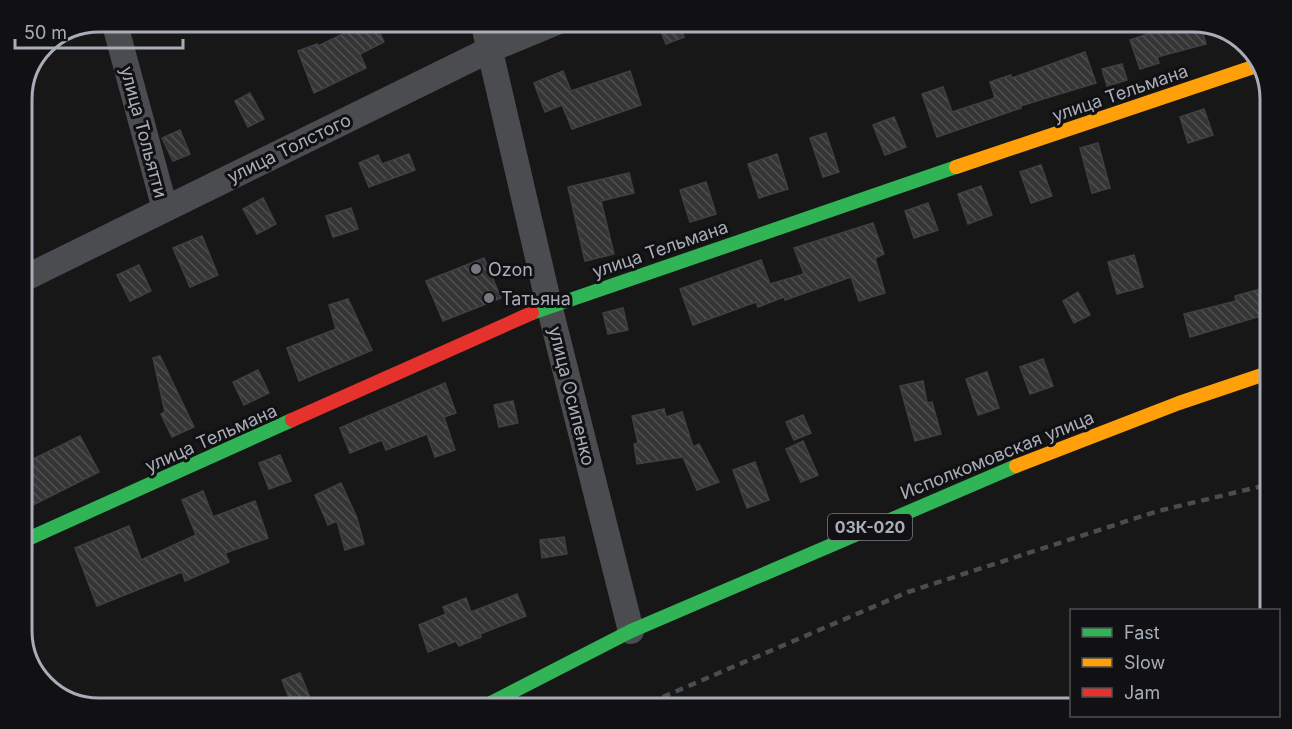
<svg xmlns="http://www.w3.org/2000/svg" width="1292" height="729" font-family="Inter,sans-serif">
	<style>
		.building { fill: url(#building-back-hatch); stroke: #3f4043; stroke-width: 1.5 }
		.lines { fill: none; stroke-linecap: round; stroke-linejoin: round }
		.street { stroke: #4b4c50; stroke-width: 26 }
		.fast { stroke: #30b455; stroke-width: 14 }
		.slow { stroke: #ff9f0a; stroke-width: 14 }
		.jam { stroke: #e5322d; stroke-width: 14 }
		.rail { stroke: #4b4c4f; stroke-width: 4.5; stroke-dasharray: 8 6; stroke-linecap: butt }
		.poi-dot { fill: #757880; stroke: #111113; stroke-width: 2 }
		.labels { text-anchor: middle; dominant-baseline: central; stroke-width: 6; stroke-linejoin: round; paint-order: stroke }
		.shield { fill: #111113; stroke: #7b7e86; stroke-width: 1.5 }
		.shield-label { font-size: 16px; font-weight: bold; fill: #a8adb8 }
		.street-label { font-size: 18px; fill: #a8adb8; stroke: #111113 }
		.poi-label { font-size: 18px; fill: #a8adb8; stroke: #111113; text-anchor: start }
		.rim { fill: none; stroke: #a8adb8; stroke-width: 3 }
	</style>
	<defs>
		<pattern id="building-back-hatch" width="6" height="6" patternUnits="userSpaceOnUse" patternTransform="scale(1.5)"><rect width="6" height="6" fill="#353536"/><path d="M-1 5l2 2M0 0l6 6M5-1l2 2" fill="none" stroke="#4f5051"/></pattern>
	</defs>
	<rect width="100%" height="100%" fill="#171717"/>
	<g class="building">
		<path d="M370,21H374L384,42L360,54L366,68L314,93L298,51L317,44L318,46Z"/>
		<path d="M657,21H678L684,37L666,44Z"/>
		<path d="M1185,21L1200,23L1206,44L1157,57L1159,63L1140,69L1130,40Z"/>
		<path d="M1085,52L1096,83L1020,106L1021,108L937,137L922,94L943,87L952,112L995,98L990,82L1011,75L1012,78Z"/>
		<path d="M1122,64L1127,80L1107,86L1102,69Z"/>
		<path d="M563,71L571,91L630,71L641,105L572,129L562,105L545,112L534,83Z"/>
		<path d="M250,93L264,119L248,127L235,101Z"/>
		<path d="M1204,109L1213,135L1188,143L1180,117Z"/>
		<path d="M894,117L906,147L885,155L873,125Z"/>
		<path d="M180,130L190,154L173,161L162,138Z"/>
		<path d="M826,133L839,172L823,177L810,138Z"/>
		<path d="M1098,143L1110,188L1092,193L1080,148Z"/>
		<path d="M409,154L415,170L369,187L359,163L378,155L382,164Z"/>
		<path d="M777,154L788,189L759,198L748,164Z"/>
		<path d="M1041,165L1052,196L1031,203L1020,172Z"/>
		<path d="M629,173L634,193L601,201L614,254L585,261L568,187Z"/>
		<path d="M706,182L716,214L690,222L680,190Z"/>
		<path d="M981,186L992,215L968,224L958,194Z"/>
		<path d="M263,198L276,224L257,234L243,209Z"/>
		<path d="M928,203L938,230L914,238L905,211Z"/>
		<path d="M351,208L358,229L333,237L326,216Z"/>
		<path d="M873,223L884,254L875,258L885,293L859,301L851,277L785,300L784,297L758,307L756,302L693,325L680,289L761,260L770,284L804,274L794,248Z"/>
		<path d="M202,236L218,275L190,287L173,248Z"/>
		<path d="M1134,255L1143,287L1117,294L1108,262Z"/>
		<path d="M484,258L501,298L443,321L426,281Z"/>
		<path d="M139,265L151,291L130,301L117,275Z"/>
		<path d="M1271,286V313L1190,337L1184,314L1236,301L1235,296Z"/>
		<path d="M1078,292L1090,315L1074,323L1063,301Z"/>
		<path d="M348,299L372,350L299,381L287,348L336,329L329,305Z"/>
		<path d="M623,308L628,330L608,334L603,313Z"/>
		<path d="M160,356L194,427L172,437L161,414L165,412L153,358Z"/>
		<path d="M1043,359L1053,386L1030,394L1020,367Z"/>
		<path d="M258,370L269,393L244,405L233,382Z"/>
		<path d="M987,372L999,408L978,415L966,379Z"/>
		<path d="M923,381L927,403L932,402L941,434L915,441L900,386Z"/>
		<path d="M445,383L456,413L444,417L455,450L435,457L427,434L386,450L382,440L350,453L340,428Z"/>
		<path d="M513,401L518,423L499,427L494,405Z"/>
		<path d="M664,409L666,417L682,412L693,447L699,444L719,482L697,490L683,457L637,464L634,444L638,443L632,416Z"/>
		<path d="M803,415L811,433L794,440L786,422Z"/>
		<path d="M80,436L99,472L21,511V465Z"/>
		<path d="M803,441L818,475L801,482L786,449Z"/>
		<path d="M280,455L291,481L269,489L259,463Z"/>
		<path d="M755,462L769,500L747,508L733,470Z"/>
		<path d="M341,483L357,518L364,544L345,550L337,521L328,525L315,495Z"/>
		<path d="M203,491L213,517L255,501L268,538L225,553L229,562L185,581L182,572L97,606L75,548L129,526L141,560L196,535L182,500Z"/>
		<path d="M564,537L567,554L542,558L540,540Z"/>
		<path d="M517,594L526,616L480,634L481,637L459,646L456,641L428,652L419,625L446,614L443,607L466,598L471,612Z"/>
		<path d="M300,673L314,708H293L282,680Z"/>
	</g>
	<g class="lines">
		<g class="street">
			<path d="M114,21L165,209"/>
			<path d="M483,21L549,305L631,631"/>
			<path d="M21,280L489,50L559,21"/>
		</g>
		<g class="fast">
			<path d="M532,313L956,167"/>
			<path d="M21,542L292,420"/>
			<path d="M481,708L631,631L1016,466"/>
		</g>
		<g class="slow">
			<path d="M956,167L1262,64"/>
			<path d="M1016,466L1179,403L1271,372"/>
		</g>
		<path class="jam" d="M292,420L532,313"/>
		<path class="rail" d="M637,708L908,592L1158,511L1271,484"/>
	</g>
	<g class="poi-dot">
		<circle cx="476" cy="269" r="6"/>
		<circle cx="489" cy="298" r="6"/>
	</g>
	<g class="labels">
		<rect class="shield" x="828" y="514" width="84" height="26" rx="4.5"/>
		<g class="shield-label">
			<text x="870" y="527">03К-020</text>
		</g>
		<g class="street-label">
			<text transform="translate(1120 93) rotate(-19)">улица Тельмана</text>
			<text transform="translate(144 132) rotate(75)">улица Тольятти</text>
			<text transform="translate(289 148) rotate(-26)">улица Толстого</text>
			<text transform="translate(660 249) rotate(-19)">улица Тельмана</text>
			<text transform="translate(572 396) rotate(76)">улица Осипенко</text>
			<text transform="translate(211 438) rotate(-24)">улица Тельмана</text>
			<text transform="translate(997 455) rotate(-22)">Исполкомовская улица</text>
		</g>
		<g class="poi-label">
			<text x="488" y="269">Ozon</text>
			<text x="501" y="298">Татьяна</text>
		</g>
	</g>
	<path d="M0 0H1292V729H0ZM99 32H1193A67 67 0 0 1 1260 99V631A67 67 0 0 1 1193 698H99A67 67 0 0 1 32 631V99A67 67 0 0 1 99 32Z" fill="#111113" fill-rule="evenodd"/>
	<path class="rim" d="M99 32H1193A67 67 0 0 1 1260 99V631A67 67 0 0 1 1193 698H99A67 67 0 0 1 32 631V99A67 67 0 0 1 99 32Z"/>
	<rect x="1070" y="609" width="210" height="108" fill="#111113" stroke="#4d4f55" stroke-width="1.5"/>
	<rect x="1082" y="628" width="30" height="9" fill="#30b455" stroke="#4d4f55" stroke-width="1.5"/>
	<text x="1124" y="639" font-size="18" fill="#a8adb8">Fast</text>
	<rect x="1082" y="658" width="30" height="9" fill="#ff9f0a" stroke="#4d4f55" stroke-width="1.5"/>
	<text x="1124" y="669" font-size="18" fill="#a8adb8">Slow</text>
	<rect x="1082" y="688" width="30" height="9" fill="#e5322d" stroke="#4d4f55" stroke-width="1.5"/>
	<text x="1124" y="699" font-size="18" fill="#a8adb8">Jam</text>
	<path d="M15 39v9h168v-9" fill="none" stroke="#a8adb8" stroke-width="3"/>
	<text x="24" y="39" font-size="18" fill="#a8adb8" stroke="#111113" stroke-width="4.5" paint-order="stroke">50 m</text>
</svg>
